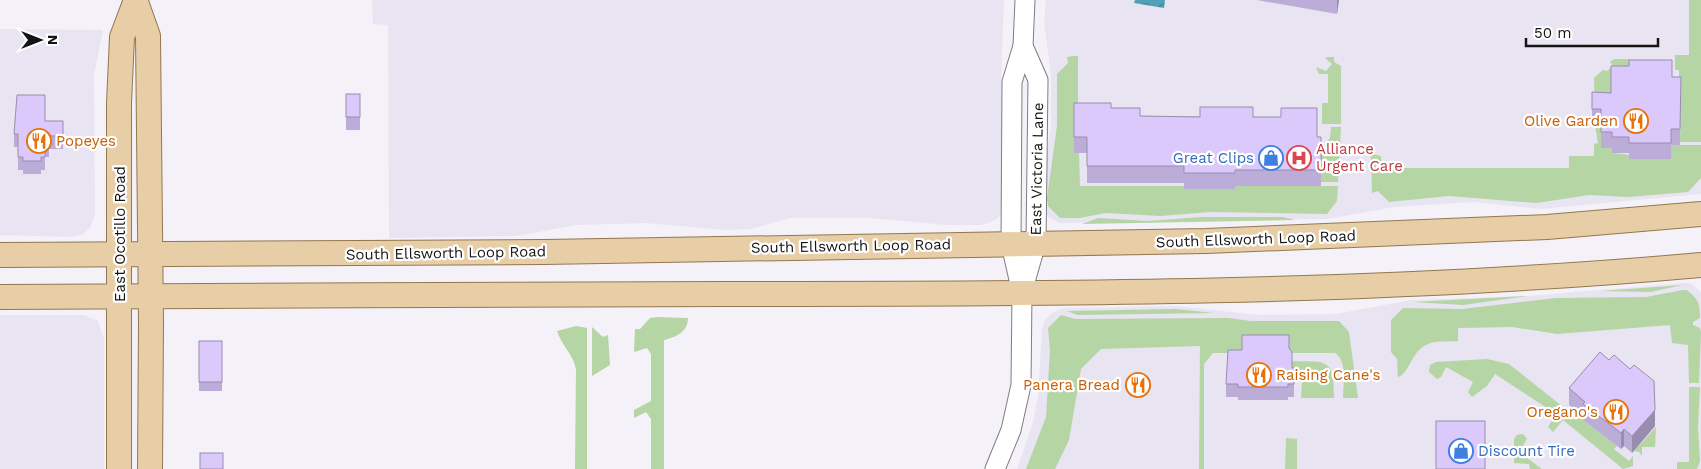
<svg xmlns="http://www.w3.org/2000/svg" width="1701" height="469" font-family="'Work Sans',sans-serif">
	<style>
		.built { fill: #e8e4f1 }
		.grass { fill: #b5d5a4 }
		.water { fill: url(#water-waves) }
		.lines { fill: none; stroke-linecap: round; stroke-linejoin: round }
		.minor-casing { stroke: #7f7d82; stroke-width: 21 }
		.major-casing { stroke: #93774e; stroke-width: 26 }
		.minor { stroke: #fff; stroke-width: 19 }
		.major { stroke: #e7cea7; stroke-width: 24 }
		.wall { fill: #bbadd7 }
		.shaded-wall { fill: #998daf }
		.building { fill: #dac9fa; stroke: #998daf }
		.labels { text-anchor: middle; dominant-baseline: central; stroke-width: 4.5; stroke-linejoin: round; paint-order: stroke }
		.food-label { font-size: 15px; fill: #c56008; stroke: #fff; text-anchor: end }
		.health-label { font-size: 15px; fill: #be3a42; stroke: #fff; text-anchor: start }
		.shop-label { font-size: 15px; fill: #366cbe; stroke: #fff; text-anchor: end }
		.street-label { font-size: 15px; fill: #141415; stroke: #fff }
	</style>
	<defs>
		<pattern id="water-waves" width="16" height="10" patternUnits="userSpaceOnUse" patternTransform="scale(1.25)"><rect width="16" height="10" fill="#4fa1b9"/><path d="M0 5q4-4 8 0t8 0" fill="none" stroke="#408295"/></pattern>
	</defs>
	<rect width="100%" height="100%" fill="#f4f2f8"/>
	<g class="built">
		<path d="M372,0H1004L1001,79L1003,203L1001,213L997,219L982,225H947L870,218H791L750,229L727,230L645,223L576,225L517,236L389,238L388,25L373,24Z"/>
		<path d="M1046,0H1701V194L1540,209L1474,202L1394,207L1327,219L1059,223L1048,217L1043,211L1040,192L1051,127V76L1044,22Z"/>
		<path d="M0,29L103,30L94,75L95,214L90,228L83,234L71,237L0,235Z"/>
		<path d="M1683,283H1690L1701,292V469H1017L1032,426L1038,398L1042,328L1045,320L1052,313L1064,308L1177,306L1258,315L1336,314L1411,300L1528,296Z"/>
		<path d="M0,315H84L98,321L104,339V469H0Z"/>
	</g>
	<g class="grass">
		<path d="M1689,0H1701V142H1680L1681,94H1679V70H1675V55H1689Z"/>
		<path d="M1074,56H1078V120H1074V153H1079L1080,186H1338L1337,201L1327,214L1211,212L1160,216L1106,213L1080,218H1060L1048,206L1047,198L1057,126V74L1068,63L1067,57Z"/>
		<path d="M1328,57H1334V62L1341,66V124H1322V103H1328V74H1319L1316,67L1326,71L1332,64L1325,58Z"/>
		<path d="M1614,59H1630L1645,73L1595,109L1594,78L1603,70L1607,71L1613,66L1610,62Z"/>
		<path d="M1595,125H1606L1613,153L1671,159V145H1701V178L1688,192L1628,197L1589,195L1537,203L1449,196L1389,202L1378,191L1372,193L1371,157L1372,154L1381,156V168H1569V156H1594V144L1598,143Z"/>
		<path d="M1331,127H1341L1338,182H1321V148L1330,138Z"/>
		<path d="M1202,217H1283L1295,220L1082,224L1098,218L1147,221Z"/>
		<path d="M1683,285L1650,292L1601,291Z"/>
		<path d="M1683,290H1687C1698,299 1700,303 1700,318L1693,322V325L1700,328L1701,332L1699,383H1689L1688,345L1672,343L1670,325L1557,334L1512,327L1458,328V341C1448,342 1434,340 1426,345C1412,351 1409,374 1398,377L1397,359L1391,352V320L1403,308L1462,309L1556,298L1646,297Z"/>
		<path d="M1528,296L1463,305L1413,302Z"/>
		<path d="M1175,309L1214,313L1077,315L1067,311Z"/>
		<path d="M1061,315L1075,319L1228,318L1251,321H1339L1349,332L1358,398H1343C1343,384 1348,362 1335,353H1213L1204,364V469H1199L1200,346L1101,349L1081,369L1069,440L1055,469H1026L1046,417L1050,350L1048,328Z"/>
		<path d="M657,317L688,318C688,332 676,337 664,340V469H651V419L646,412L634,418V410L651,401V354L647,348L634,352L635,329H640L650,318Z"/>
		<path d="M576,326L587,328V469H575L576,369C573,354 562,346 557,331Z"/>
		<path d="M592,327L603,337L608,335L610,365L592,376Z"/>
		<path d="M1487,359L1509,364L1567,410L1571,406L1585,418L1583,420L1617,446L1614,449L1629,461L1633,456V466L1623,469L1563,420L1553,432L1548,427L1556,414L1495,374L1487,386L1472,397L1468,392L1473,382L1446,367L1441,377L1437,379L1429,372L1430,365L1436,362Z"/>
		<path d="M1290,361C1327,362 1334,357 1334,398H1301L1302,382H1294Z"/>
		<path d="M1689,387H1700L1698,426L1700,461L1697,469H1677V462H1689Z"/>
		<path d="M1656,427L1655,447H1642V456L1639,452L1634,451Z"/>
		<path d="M1523,434L1527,439L1519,452L1542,469H1530L1529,464L1514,463V439L1517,435Z"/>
		<path d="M1286,438L1297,439V469H1285Z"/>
	</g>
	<path class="water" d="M1135,0H1165L1164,8L1134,3Z"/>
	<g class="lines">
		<defs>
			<g id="minor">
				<path d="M1022,292L1036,243L1038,80L1023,46"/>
				<path d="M995,469L1011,430L1021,385L1022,293L1011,244L1012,82L1023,46L1025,0"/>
			</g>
			<g id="major">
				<path d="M136,2L148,36L151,322L150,469"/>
				<path d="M0,255L544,252L1206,241L1547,227L1701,214"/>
				<path d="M0,297C242,296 485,294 727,294C1051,294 1377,294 1701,265"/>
				<path d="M119,469V103L122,37L136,0"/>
			</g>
		</defs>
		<use href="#minor" class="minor-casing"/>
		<use href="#major" class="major-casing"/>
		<use href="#minor" class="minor"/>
		<use href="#major" class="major"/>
	</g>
	<g class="wall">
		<path d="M1257,0H1339L1337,14Z"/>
		<path d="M1629,66L1672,77H1681L1680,145H1671V159H1629V153H1612V148H1601V125H1592V92L1611,93Z"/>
		<rect x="346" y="94" width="14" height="36"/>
		<path d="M1074,103L1111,108L1140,116L1253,117L1317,137H1321V186H1235V189H1184V183H1087V153H1074Z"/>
		<path d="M45,121H63V149H49V157H45V170H41V174H23V170H18V147H14V134Z"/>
		<rect x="199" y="341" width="23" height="50"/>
		<path d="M1289,348L1292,368H1294V397H1288V400H1238V397H1226V384L1242,350Z"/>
		<path d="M1609,360L1655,426L1632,453L1624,446L1621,449L1583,420V417L1569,405V388Z"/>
	</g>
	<g class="shaded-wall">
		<path d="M1337,0H1339L1337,14Z"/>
		<path d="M1655,410V426L1632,453V436Z"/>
		<path d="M1624,429V446L1621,449V433Z"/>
	</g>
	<g class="building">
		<path d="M1629,60H1672V77H1681L1680,129H1671V143H1629V137H1612V132H1601V109H1592V92L1611,93V66H1629Z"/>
		<rect x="346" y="94" width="14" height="23"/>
		<path d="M17,95H45V121H63V136H49V144H45V157H41V161H23V157H18V134H14Z"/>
		<path d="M1074,103H1111V108H1140V116L1200,117V107H1253V117H1281V108H1317V137H1321V170H1235V173H1184V166H1087V137H1074Z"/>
		<path d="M1242,335H1289V348L1292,352V368H1294V384H1288V387H1238V384H1226L1228,350H1242Z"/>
		<rect x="199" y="341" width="23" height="41"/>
		<path d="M1600,352L1609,360L1614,355L1630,369L1634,365L1654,381L1655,410L1632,436L1624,429L1621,433L1583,404L1585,402L1569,388Z"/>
		<rect x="1436" y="421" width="49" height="48"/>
		<rect x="200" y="453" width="23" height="16"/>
	</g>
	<defs>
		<symbol id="restaurant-ring" viewBox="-11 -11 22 22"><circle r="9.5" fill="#fff" stroke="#e8710a" stroke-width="1.5"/><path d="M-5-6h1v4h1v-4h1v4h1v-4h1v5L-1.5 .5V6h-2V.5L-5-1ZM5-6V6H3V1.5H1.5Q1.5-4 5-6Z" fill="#e8710a"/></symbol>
		<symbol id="shop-ring" viewBox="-11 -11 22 22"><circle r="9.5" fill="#fff" stroke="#3f7fe0" stroke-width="1.5"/><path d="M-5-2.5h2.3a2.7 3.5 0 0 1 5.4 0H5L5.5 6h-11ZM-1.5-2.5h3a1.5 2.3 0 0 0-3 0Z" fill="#3f7fe0"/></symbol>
		<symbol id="hospital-ring" viewBox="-11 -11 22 22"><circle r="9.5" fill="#fff" stroke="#e0444e" stroke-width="1.5"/><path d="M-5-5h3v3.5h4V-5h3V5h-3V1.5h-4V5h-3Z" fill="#e0444e"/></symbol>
	</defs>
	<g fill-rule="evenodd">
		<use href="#restaurant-ring" x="1622" y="107" width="28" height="28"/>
		<use href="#restaurant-ring" x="25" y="127" width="28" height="28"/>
		<use href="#shop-ring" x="1257" y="144" width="28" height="28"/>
		<use href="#hospital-ring" x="1285" y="144" width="28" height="28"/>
		<use href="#restaurant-ring" x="1245" y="361" width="28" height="28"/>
		<use href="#restaurant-ring" x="1124" y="371" width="28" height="28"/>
		<use href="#restaurant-ring" x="1602" y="398" width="28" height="28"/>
		<use href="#shop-ring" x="1447" y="437" width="28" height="28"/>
	</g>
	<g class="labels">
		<g class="food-label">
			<text x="1618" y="121">Olive Garden</text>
			<text x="56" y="141" text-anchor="start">Popeyes</text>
			<text x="1276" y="375" text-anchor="start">Raising Cane's</text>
			<text x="1120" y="385">Panera Bread</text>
			<text x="1598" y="412">Oregano's</text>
		</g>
		<g class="health-label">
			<text x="1316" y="149">Alliance<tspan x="1316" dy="17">Urgent Care</tspan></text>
		</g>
		<g class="shop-label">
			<text x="1254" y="158">Great Clips</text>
			<text x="1478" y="451" text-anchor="start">Discount Tire</text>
		</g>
		<g class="street-label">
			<text transform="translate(1037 169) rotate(-89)">East Victoria Lane</text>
			<text transform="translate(120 234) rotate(-90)">East Ocotillo Road</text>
			<text transform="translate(1256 239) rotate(-2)">South Ellsworth Loop Road</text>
			<text transform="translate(851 246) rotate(-1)">South Ellsworth Loop Road</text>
			<text transform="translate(446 253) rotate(-1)">South Ellsworth Loop Road</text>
		</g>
	</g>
	<g transform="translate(40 40) rotate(90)" stroke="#ffffff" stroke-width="4" paint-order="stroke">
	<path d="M0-4L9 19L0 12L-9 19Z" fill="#141415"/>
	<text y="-8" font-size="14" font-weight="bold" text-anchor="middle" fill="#141415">N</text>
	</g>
	<path d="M1526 38v8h132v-8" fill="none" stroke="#141415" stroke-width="2.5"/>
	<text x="1534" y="38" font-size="15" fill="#141415" stroke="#ffffff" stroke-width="4" paint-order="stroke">50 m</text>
</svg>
